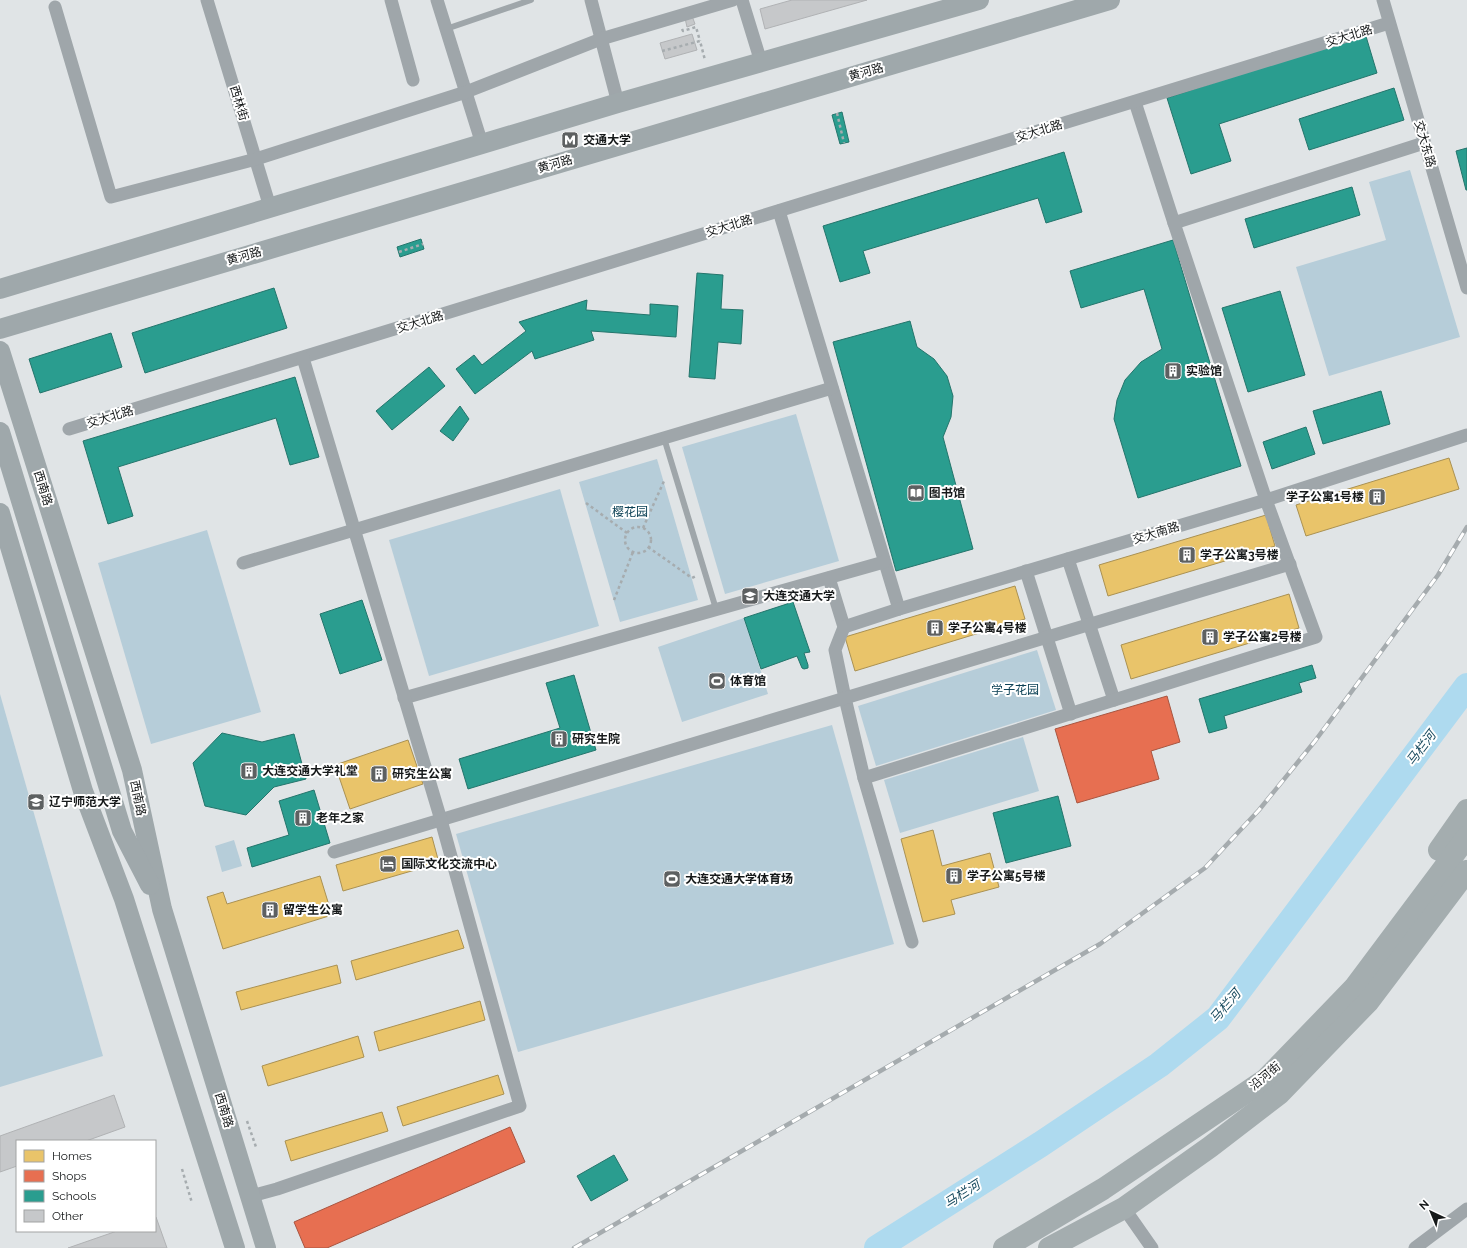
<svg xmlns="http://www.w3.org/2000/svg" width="1467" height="1248" font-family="Raleway,'Noto Sans SC',sans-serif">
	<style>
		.green { fill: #b6cdd9 }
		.homes { fill: #e9c46a; stroke: #aa9152 }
		.shops { fill: #e76f51; stroke: #a85540 }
		.schools { fill: #2a9d8f; stroke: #24756c }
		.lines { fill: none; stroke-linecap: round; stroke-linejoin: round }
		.river { stroke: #aedaef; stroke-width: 26 }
		.building { fill: #c6c8ca; stroke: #b0b2b4 }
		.path { stroke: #a6acaf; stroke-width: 2.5; stroke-dasharray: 3 3; stroke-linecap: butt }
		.lane { stroke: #9fa6aa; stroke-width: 6 }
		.street { stroke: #9fa6aa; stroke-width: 13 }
		.primary { stroke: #9fa8ab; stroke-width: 20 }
		.highway { stroke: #a4adaf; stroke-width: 22 }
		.rail-casing { stroke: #a5abae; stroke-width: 4.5 }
		.rail { stroke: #fff; stroke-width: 3; stroke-dasharray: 9; stroke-linecap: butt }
		.labels { text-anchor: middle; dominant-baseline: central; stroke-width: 4; stroke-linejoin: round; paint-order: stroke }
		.street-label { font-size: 12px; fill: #16191a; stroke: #fff }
		.poi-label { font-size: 12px; font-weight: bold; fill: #16191a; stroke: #fff; text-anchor: start }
		.park-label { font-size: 12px; fill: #0c4155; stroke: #fff }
		.water-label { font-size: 13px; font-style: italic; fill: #184a5e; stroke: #fff }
	</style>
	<rect width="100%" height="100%" fill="#e0e4e6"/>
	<g class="green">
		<path d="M1410,170L1460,337L1329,376L1296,267L1386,240L1369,182Z"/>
		<path d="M796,414L839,561L725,594L682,447Z"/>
		<path d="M657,459L698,600L620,622L579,482Z"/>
		<path d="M560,489L599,626L429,676L389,540Z"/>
		<path d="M207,530L261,712L151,744L98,563Z"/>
		<path d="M744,618L768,694L682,722L658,647Z"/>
		<path d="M1037,650L1056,710L876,766L858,706Z"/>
		<path d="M0,694L103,1056L0,1087Z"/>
		<path d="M832,725L894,944L518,1052L456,834Z"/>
		<path d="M1023,737L1039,791L900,833L884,780Z"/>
		<path d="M234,840L242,866L222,872L215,846Z"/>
	</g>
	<g class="homes">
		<path d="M1449,458L1459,489L1306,536L1296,505Z"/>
		<path d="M1266,515L1275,546L1108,596L1099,565Z"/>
		<path d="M1015,586L1025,619L855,671L845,637Z"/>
		<path d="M1289,594L1299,628L1131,679L1121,645Z"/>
		<path d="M408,740L423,784L350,809L335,765Z"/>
		<path d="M933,830L942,866L990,853L999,887L951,900L955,914L923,922L901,839Z"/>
		<path d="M432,837L439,863L343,891L336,865Z"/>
		<path d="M320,876L332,915L223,949L207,897L223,892L227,904Z"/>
		<path d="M458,930L464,948L356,980L351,961Z"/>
		<path d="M337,965L341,983L241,1010L236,992Z"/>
		<path d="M480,1001L485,1020L379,1051L374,1032Z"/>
		<path d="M358,1036L364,1057L268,1086L262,1066Z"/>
		<path d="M498,1075L504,1094L403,1126L397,1107Z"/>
		<path d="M382,1112L388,1131L291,1161L285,1141Z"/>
	</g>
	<g class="shops">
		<path d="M1167,696L1180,742L1151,751L1159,779L1077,803L1055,729Z"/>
		<path d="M510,1127L525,1162L327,1248H305L294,1222Z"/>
	</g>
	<g class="schools">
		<path d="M1365,33L1377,73L1219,124L1231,161L1191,174L1167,98Z"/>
		<path d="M1394,88L1404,120L1309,150L1299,119Z"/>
		<path d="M842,112L849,142L840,144L832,115Z"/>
		<path d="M1467,148V190H1466L1456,151Z"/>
		<path d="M1064,152L1082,212L1046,223L1038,198L863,251L870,273L840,282L823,226Z"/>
		<path d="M1352,187L1360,215L1254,248L1245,219Z"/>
		<path d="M421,239L424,249L400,257L397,247Z"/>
		<path d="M1173,240L1241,466L1138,498L1114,419L1117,400L1125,380L1141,362L1162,349L1144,289L1081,308L1070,271Z"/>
		<path d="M697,273L723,275L721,309L743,310L741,344L718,342L715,379L689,377Z"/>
		<path d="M274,288L287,328L145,373L132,333Z"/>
		<path d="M1280,291L1305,375L1248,392L1222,308Z"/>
		<path d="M587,300L586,310L650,315V304L678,306L676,337L591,331L594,340L535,359L532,351L475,394L456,369L474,355L482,365L526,331L519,322Z"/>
		<path d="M910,321L917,347L934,359L947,376L953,396L951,417L943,437L973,549L896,571L833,342Z"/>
		<path d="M111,333L122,367L40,393L29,359Z"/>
		<path d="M429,367L445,386L392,430L376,411Z"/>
		<path d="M295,377L319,457L290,465L276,418L118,467L133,516L108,524L83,441Z"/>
		<path d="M1381,391L1390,424L1323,444L1313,411Z"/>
		<path d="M460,406L469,419L453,441L440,431Z"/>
		<path d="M1306,427L1315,454L1272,469L1263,442Z"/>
		<path d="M362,600L382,660L340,674L320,614Z"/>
		<path d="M793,602L810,652L804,653L808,665V668L804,669L802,668L797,656L761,669L744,618Z"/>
		<path d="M1312,665L1316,678L1299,683L1302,692L1224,716L1227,728L1209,733L1199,699Z"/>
		<path d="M574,675L596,750L468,789L459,759L560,728L546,683Z"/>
		<path d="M222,733L262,742L294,734L306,779L274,787L246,815L205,806L193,763Z"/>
		<path d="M314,790L330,843L252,867L247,848L289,835L279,801Z"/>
		<path d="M1058,796L1071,846L1006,863L993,813Z"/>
		<path d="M614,1155L628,1180L591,1201L577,1176Z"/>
	</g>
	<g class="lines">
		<path class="river" d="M877,1248L1041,1144L1159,1065L1218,1018L1467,686"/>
	</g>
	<g class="building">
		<path d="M792,0H867L765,29L760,9Z"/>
		<path d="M692,16L695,24L687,27L685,18Z"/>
		<path d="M692,34L697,50L665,59L660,43Z"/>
		<path d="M114,1095L125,1127L86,1141H17V1166L0,1172V1136Z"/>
		<path d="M156,1217L167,1248H68L117,1231H155V1218Z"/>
	</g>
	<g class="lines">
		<g class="path">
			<path d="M682,29L683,31L696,27L700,41"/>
			<path d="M662,51L700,41L705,60"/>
			<path d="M837,113L844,143"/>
			<path d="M399,252L423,244"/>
			<path d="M586,503L627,533"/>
			<circle cx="638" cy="540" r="13"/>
			<path d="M643,528L664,481"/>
			<path d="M648,547L692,578L696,576"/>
			<path d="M614,600L633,552"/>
			<path d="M247,1121L256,1147"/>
			<path d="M182,1169L192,1203"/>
		</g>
		<g class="lane">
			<path d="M446,29L531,0"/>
			<path d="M664,438L716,609"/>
		</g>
		<g class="street">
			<path d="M207,0L270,207"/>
			<path d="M391,0L413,80"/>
			<path d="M437,0L482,144"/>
			<path d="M591,0L618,103"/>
			<path d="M742,0L761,62"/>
			<path d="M1383,0L1467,288"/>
			<path d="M55,7L111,197L256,159L466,92L601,39L733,0"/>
			<path d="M1135,102L1174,223L1424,143"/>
			<path d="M779,211L899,609"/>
			<path d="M69,429L1389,23"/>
			<path d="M1068,559L1114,700"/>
			<path d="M243,563L832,388"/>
			<path d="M1026,571L1071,714"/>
			<path d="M829,578L844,627L835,650L845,698L864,778L912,942"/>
			<path d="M844,627L899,609L1266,500L1467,435"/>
			<path d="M404,698L884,562"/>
			<path d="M864,778L1316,637L1266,500L1174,223"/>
			<path d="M334,852L1290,564"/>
			<path d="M251,1196L277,1189L520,1106L441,820L303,358"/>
			<path d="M1124,1208L1152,1248"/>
			<path d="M1415,1248L1467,1209"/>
		</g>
		<g class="primary">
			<path d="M0,289L618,103L979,0"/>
			<path d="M0,329L1110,0"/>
			<path d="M0,351L132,770L162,909L266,1248"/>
			<path d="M0,432L122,831L150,885"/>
			<path d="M0,513L83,791L124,899L235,1248"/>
		</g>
		<g class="highway">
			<path d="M1439,850L1467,810"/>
			<path d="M1004,1248L1103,1189L1266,1079L1354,988L1467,837"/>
			<path d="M1049,1248L1124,1208L1210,1147L1279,1094L1369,1001L1467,871"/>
		</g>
		<defs>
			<path id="rail" d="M574,1248L1100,944L1205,868L1259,810L1315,741L1438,575L1467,527"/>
		</defs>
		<use href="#rail" class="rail-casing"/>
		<use href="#rail" class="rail"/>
	</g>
	<defs>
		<symbol id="metro-square" viewBox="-11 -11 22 22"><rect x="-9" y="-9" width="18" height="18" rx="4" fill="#5d6061" stroke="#fff"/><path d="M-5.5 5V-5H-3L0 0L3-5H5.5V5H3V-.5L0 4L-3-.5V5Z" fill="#fff"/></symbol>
		<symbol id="building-square" viewBox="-11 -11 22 22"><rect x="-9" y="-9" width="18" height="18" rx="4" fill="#5d6061" stroke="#fff"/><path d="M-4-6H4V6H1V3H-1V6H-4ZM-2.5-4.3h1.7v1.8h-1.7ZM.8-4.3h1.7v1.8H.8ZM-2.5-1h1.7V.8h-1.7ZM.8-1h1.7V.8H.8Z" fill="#fff"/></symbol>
		<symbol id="library-square" viewBox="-11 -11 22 22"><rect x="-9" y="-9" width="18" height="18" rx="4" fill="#5d6061" stroke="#fff"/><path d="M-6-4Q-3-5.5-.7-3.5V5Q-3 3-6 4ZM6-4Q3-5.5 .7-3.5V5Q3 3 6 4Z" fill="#fff"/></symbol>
		<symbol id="university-square" viewBox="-11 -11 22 22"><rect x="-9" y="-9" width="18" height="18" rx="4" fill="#5d6061" stroke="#fff"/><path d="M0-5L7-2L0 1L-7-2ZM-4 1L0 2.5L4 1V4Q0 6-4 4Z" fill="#fff"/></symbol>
		<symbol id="stadium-square" viewBox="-11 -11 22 22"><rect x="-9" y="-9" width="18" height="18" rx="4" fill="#5d6061" stroke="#fff"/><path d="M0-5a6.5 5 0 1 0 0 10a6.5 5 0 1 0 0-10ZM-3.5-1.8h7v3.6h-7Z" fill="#fff"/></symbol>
		<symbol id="hotel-square" viewBox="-11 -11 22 22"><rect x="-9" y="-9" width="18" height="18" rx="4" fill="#5d6061" stroke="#fff"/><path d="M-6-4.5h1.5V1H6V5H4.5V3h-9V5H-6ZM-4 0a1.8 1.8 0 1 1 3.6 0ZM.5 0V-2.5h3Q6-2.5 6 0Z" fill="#fff"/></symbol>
	</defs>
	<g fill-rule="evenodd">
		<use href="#metro-square" x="560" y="130" width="20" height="20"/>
		<use href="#building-square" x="1163" y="361" width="20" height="20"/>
		<use href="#library-square" x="906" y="483" width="20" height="20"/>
		<use href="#building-square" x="1367" y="487" width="20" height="20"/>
		<use href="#building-square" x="1177" y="545" width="20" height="20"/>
		<use href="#university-square" x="740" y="586" width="20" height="20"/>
		<use href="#building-square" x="925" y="618" width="20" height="20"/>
		<use href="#building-square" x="1200" y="627" width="20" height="20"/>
		<use href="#stadium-square" x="707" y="671" width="20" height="20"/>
		<use href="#building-square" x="549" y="729" width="20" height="20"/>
		<use href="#building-square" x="239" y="761" width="20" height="20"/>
		<use href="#building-square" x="369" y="764" width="20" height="20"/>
		<use href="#university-square" x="26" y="792" width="20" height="20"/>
		<use href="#building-square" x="293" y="808" width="20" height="20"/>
		<use href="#hotel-square" x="378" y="854" width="20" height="20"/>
		<use href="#building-square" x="944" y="866" width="20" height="20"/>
		<use href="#stadium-square" x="662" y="869" width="20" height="20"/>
		<use href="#building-square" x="260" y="900" width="20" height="20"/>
	</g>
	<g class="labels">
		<g class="street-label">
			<text transform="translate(1349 36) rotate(-17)">交大北路</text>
			<text transform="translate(866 72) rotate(-16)">黄河路</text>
			<text transform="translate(239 103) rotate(73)">西林街</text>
			<text transform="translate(1039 131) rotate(-17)">交大北路</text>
			<text transform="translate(1425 144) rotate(74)">交大东路</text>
			<text transform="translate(555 164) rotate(-16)">黄河路</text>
			<text transform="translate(729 226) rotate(-17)">交大北路</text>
			<text transform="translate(244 256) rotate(-16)">黄河路</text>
			<text transform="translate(420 322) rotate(-17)">交大北路</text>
			<text transform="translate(110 417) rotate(-17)">交大北路</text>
			<text transform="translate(43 488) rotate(73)">西南路</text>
			<text transform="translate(1156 533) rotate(-17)">交大南路</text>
			<text transform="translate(138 798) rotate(78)">西南路</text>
			<text transform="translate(1265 1076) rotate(-40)">沿河街</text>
			<text transform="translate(224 1110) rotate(73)">西南路</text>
		</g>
		<g class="poi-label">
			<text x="583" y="140">交通大学</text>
			<text x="1186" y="371">实验馆</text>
			<text x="929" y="493">图书馆</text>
			<text x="1364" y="497" text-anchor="end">学子公寓1号楼</text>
			<text x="1200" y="555">学子公寓3号楼</text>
			<text x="763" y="596">大连交通大学</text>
			<text x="948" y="628">学子公寓4号楼</text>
			<text x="1223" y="637">学子公寓2号楼</text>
			<text x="730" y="681">体育馆</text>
			<text x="572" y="739">研究生院</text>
			<text x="262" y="771">大连交通大学礼堂</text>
			<text x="392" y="774">研究生公寓</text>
			<text x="49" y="802">辽宁师范大学</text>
			<text x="316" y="818">老年之家</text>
			<text x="401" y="864">国际文化交流中心</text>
			<text x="967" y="876">学子公寓5号楼</text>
			<text x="685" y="879">大连交通大学体育场</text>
			<text x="283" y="910">留学生公寓</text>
		</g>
		<g class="park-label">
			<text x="630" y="512">樱花园</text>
			<text x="1015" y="690">学子花园</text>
		</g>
		<g class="water-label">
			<text transform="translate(1421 748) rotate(-53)">马栏河</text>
			<text transform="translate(1225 1006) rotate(-49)">马栏河</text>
			<text transform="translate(962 1194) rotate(-32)">马栏河</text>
		</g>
	</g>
	<rect x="16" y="1140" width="140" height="92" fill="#ffffff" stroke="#a2a3a3"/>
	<rect x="24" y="1150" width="20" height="12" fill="#e9c46a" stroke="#a2a3a3"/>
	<text x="52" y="1160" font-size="12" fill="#16191a">Homes</text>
	<rect x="24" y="1170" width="20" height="12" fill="#e76f51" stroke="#a2a3a3"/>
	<text x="52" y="1180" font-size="12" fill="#16191a">Shops</text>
	<rect x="24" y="1190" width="20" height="12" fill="#2a9d8f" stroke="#a2a3a3"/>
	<text x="52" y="1200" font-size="12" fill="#16191a">Schools</text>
	<rect x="24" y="1210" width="20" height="12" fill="#c6c8ca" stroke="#a2a3a3"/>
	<text x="52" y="1220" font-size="12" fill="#16191a">Other</text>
	<g transform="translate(1431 1212) rotate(316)" stroke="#ffffff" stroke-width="3" paint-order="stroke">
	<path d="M0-3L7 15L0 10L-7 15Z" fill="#16191a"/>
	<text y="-6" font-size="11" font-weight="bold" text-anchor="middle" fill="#16191a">N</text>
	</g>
</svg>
